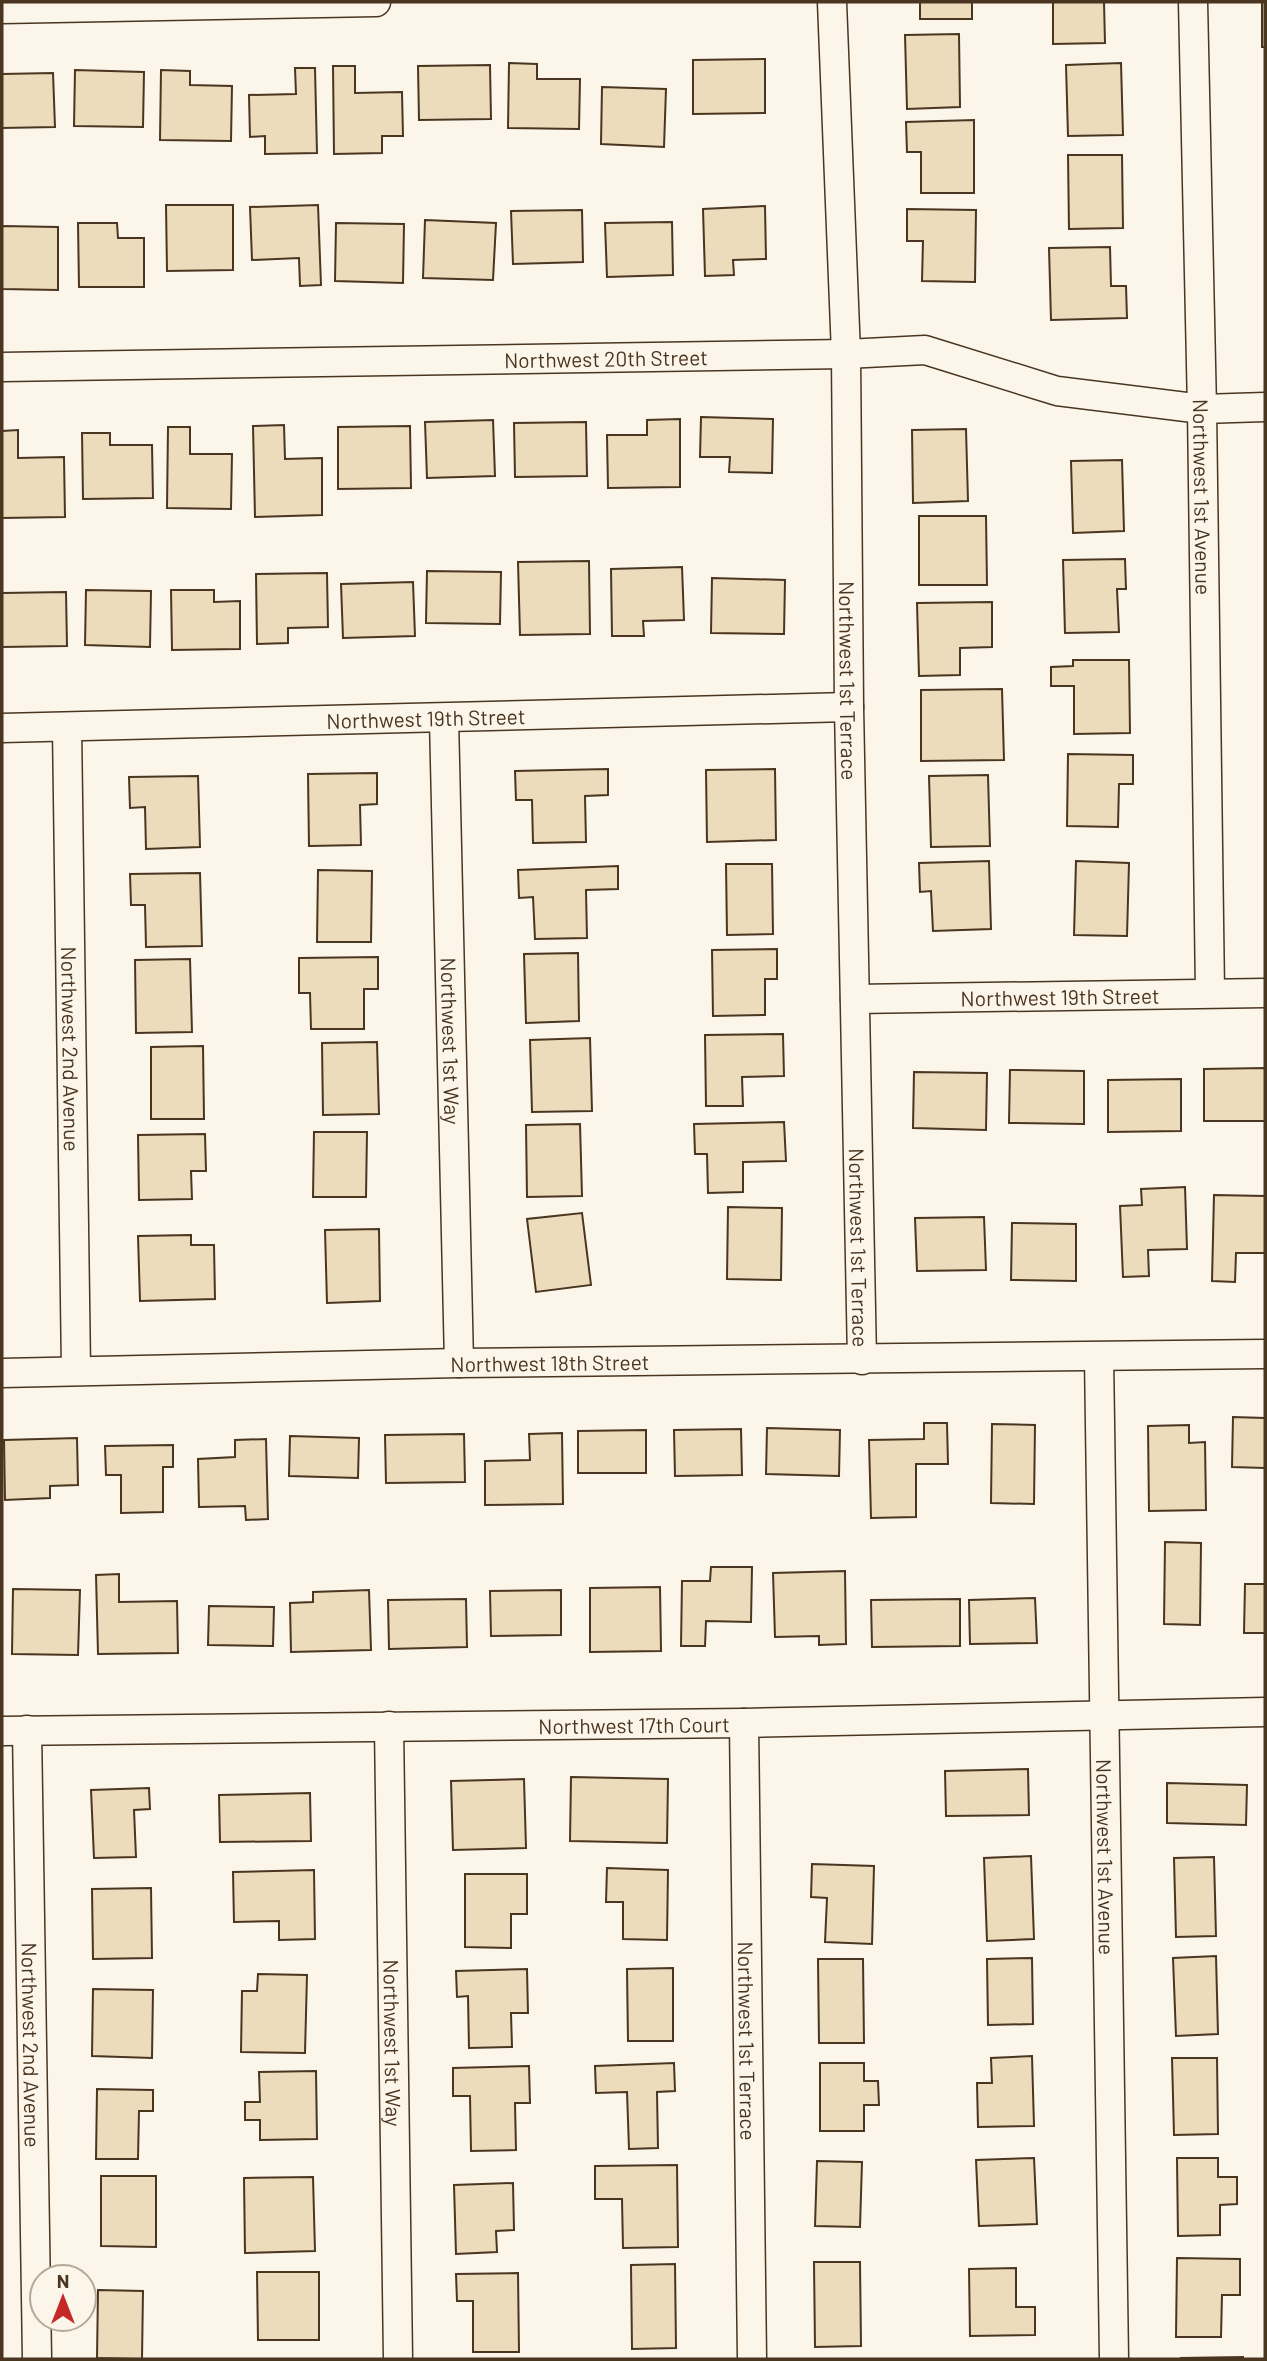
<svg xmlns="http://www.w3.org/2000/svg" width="1267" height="2361" font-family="Barlow,sans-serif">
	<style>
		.building { fill: #ecdcbc; stroke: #4a3520; stroke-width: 2 }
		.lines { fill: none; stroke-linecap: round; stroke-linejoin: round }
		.minor-casing { stroke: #4a3520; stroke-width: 31 }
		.minor { stroke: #fbf6e9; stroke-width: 28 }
		.labels { text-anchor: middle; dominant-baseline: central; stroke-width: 5; stroke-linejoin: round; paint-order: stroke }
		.street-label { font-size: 21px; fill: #4a3520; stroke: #fbf6e9 }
	</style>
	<rect width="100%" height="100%" fill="#fbf6e9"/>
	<g class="building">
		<rect x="920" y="2" width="52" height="17"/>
		<path d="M1053,2H1104L1105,43L1053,44Z"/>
		<rect x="1262" y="2" width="3" height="45"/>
		<path d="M959,34L960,107L907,109L905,35Z"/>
		<path d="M765,59V113L693,114V60Z"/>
		<path d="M509,63L537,64V79H580L579,129L508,128Z"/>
		<path d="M1121,63L1123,135L1068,136L1066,65Z"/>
		<path d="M490,65L491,119L419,120L418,66Z"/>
		<path d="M333,66H355V93L402,92L403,136H382V153L334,154Z"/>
		<path d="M295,68H315L317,153L265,154V136L250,137L249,95L296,94Z"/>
		<path d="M75,70L144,72L143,127L74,126Z"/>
		<path d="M161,70L190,71V85L232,86L231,141L160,140Z"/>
		<path d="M53,73L55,127L2,128V74Z"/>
		<path d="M602,87L666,89L664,147L601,144Z"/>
		<path d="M974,120V193H921V152H907L906,122Z"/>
		<path d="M1068,155H1122L1123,228L1069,229Z"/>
		<path d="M166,205H233V270L167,271Z"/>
		<path d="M318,205L321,285L300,286L299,258L252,260L250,207Z"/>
		<path d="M765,206L766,259L733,260L734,275L705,276L703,209Z"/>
		<path d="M907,209L976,210L975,282L922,281L923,241H907Z"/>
		<path d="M582,210L583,262L513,264L511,211Z"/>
		<path d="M425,220L496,223L493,280L423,278Z"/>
		<path d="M672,222L673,275L607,277L605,223Z"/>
		<path d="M78,223H117L118,238H144V287H79Z"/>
		<path d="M336,223L404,224L403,283L335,281Z"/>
		<path d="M2,226L58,227V290L2,289Z"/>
		<path d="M1110,247L1111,286H1126L1127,318L1051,320L1049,248Z"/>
		<path d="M701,417L773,419L772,473L729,472L730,457H700Z"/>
		<path d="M680,419V487L608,488L607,435H647V420Z"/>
		<path d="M493,420L495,476L427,478L425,422Z"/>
		<path d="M586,422L587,476L515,477L514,423Z"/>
		<path d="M284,425L285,459L322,458V515L255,517L253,426Z"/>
		<path d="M410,426L411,488L338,489V427Z"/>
		<path d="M168,427H190V454H232L231,509L167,508Z"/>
		<path d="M966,429L968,501L913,503L912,430Z"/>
		<path d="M18,430V458L64,457L65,517L2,518V431Z"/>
		<path d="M82,433H110V445H152L153,498L83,499Z"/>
		<path d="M1122,460L1124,531L1073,533L1071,461Z"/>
		<path d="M919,516H986L987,585H919Z"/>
		<path d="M1125,559L1126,589H1117L1119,632L1065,633L1063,560Z"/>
		<path d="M589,561L590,634L520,635L518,562Z"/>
		<path d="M682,567L684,620L643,621L644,636H612L611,569Z"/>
		<path d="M427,571L501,572L500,624L426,623Z"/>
		<path d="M327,573L328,627L288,628V643L257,644L256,574Z"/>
		<path d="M712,578L785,580L784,634L711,633Z"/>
		<path d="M413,582L415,636L343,638L341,584Z"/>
		<path d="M86,590L151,591L150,647L85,645Z"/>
		<path d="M171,590H214V602L240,601V649L172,650Z"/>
		<path d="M66,592L67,646L2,647V593Z"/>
		<path d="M992,602V647L960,648V675L919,676L917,603Z"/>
		<path d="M1073,660H1129L1130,733L1074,734V686H1051V667L1073,666Z"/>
		<path d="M1002,689L1004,760L921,761V690Z"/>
		<path d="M1068,754L1133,755V784H1119L1118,827L1067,826Z"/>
		<path d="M608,769V795L585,796L586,842L533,843L532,800H516L515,771Z"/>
		<path d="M775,769L776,840L707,842L706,770Z"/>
		<path d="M377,773V804L360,805L361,845L309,846L308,774Z"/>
		<path d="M988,775L990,846L931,847L929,776Z"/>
		<path d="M198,776L200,847L146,849L145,807L130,808L129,777Z"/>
		<path d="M989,861L991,929L933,931L931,891L920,892L919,863Z"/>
		<path d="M1076,861L1129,863L1127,936L1074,935Z"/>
		<path d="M726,864H772L773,934L727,935Z"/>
		<path d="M618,866V889L586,890L587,938L535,939L533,897L519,898L518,870Z"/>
		<path d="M318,870L372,871L371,942H317Z"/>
		<path d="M200,873L202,946L146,947L145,905H131L130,874Z"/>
		<path d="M777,949V979H765V1015L713,1016L712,950Z"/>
		<path d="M578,953L579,1021L526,1023L524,954Z"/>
		<path d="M378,957V989H364V1029H311L310,993H299V958Z"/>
		<path d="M190,959L192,1032L136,1033L135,960Z"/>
		<path d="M783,1034L784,1076L742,1077L743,1106H706L705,1035Z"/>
		<path d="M590,1038L592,1111L532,1112L530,1040Z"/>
		<path d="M377,1042L379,1114L323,1115L322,1043Z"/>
		<path d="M203,1046L204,1119H151V1047Z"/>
		<path d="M1265,1068V1121H1204V1069Z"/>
		<path d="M1010,1070L1084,1071V1124L1009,1123Z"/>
		<path d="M914,1072L987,1073L986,1130L913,1128Z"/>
		<path d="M1181,1079V1131L1108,1132V1080Z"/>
		<path d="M784,1122L786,1161L743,1162V1192L708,1193L707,1154H695L694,1124Z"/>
		<path d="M580,1124L582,1196L527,1197L526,1125Z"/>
		<path d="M314,1132H367L366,1197H313Z"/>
		<path d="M205,1134L206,1171H191L192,1199L139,1200L138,1135Z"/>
		<path d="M1185,1187L1187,1249L1148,1250L1149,1276L1123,1277L1120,1206L1142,1205L1141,1189Z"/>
		<path d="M1214,1195L1265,1196V1253H1236L1235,1282L1212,1281Z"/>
		<path d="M728,1207L782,1208L781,1280L727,1279Z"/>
		<path d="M582,1213L591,1285L536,1292L527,1219Z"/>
		<path d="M984,1217L986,1270L917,1271L915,1218Z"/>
		<path d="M1012,1223L1076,1224V1281L1011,1280Z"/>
		<path d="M379,1229L380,1301L327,1303L325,1230Z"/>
		<path d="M191,1235V1245H214L215,1299L140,1301L138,1236Z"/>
		<path d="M1233,1417L1265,1418V1468L1232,1467Z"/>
		<path d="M924,1423H947L948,1464H916V1517L871,1518L869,1440L924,1439Z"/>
		<path d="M992,1424L1035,1425L1034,1504L991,1503Z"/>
		<path d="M1189,1425V1443L1205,1442L1206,1510L1149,1511L1148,1426Z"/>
		<path d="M767,1428L840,1430L839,1476L766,1474Z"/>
		<path d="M741,1429L742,1475L675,1476L674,1430Z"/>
		<path d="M646,1430V1473H578V1431Z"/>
		<path d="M562,1433L563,1504L485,1505V1461L530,1460L529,1434Z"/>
		<path d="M464,1434L465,1482L386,1483L385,1435Z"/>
		<path d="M290,1436L359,1438L358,1478L289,1476Z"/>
		<path d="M77,1438L78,1485L50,1486V1498L5,1500L4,1440Z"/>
		<path d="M266,1439L268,1519L246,1520L245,1506L199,1507L198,1459L235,1457V1440Z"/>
		<path d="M173,1445V1467H163V1512L121,1513V1475H106L105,1446Z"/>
		<path d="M1165,1542L1201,1543L1200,1625L1164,1624Z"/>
		<path d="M711,1567H752L751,1622L706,1621L705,1646H681L682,1581H710Z"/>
		<path d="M845,1571L846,1644L819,1645V1636L775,1637L773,1573Z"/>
		<path d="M119,1574V1602L177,1601L178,1653L98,1654L96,1575Z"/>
		<path d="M1245,1584H1265V1633H1244Z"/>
		<path d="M660,1587L661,1651L590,1652V1588Z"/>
		<path d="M13,1589L80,1590L78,1655L12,1654Z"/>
		<path d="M369,1590L371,1650L291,1652L290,1603L313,1602V1592Z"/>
		<path d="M561,1590V1635L491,1636L490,1591Z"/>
		<path d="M1035,1598L1037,1643L970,1644L969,1600Z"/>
		<path d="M466,1599L467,1647L389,1649L388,1600Z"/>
		<path d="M960,1599V1646L872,1647L871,1600Z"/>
		<path d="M209,1606L274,1607L273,1646L208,1645Z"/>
		<path d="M1028,1769L1029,1815L946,1816L945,1771Z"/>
		<path d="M571,1777L668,1779L667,1843L570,1841Z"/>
		<path d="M524,1779L526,1848L453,1850L451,1781Z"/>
		<path d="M1167,1783L1247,1785L1246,1825L1167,1823Z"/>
		<path d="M149,1788L150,1809L134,1810L136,1857L94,1858L91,1790Z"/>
		<path d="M310,1793L311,1841L220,1842L219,1795Z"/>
		<path d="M1031,1856L1034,1939L987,1941L984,1858Z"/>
		<path d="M1214,1857L1216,1936L1176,1937L1174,1858Z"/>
		<path d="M812,1864L874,1866L872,1944L825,1942L827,1898L811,1897Z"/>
		<path d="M607,1868L668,1870L667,1940L623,1939V1902H606Z"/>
		<path d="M314,1870L315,1939L279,1940V1921L234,1922L233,1872Z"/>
		<path d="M465,1874H527V1914H511V1948L465,1947Z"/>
		<path d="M151,1888L152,1958L93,1959L92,1889Z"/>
		<path d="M1216,1956L1218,2034L1176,2036L1173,1958Z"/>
		<path d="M1032,1958L1033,2024L988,2025L987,1959Z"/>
		<path d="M818,1959H863L864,2043H819Z"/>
		<path d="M673,1968V2041H628L627,1969Z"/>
		<path d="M527,1969L528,2013H511L512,2047L469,2048L468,1996L457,1997L456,1971Z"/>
		<path d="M258,1974L307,1975L305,2053L241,2052L242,1991H257Z"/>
		<path d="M93,1989L153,1990L152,2058L92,2056Z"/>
		<path d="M1032,2056L1034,2126L978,2127L977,2083H992L991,2058Z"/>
		<path d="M1172,2058H1217L1218,2134L1174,2135Z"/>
		<path d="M674,2063L675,2091L657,2092L658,2148L629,2149L627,2092L596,2093L595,2066Z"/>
		<path d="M820,2063H864V2081H878L879,2105H864V2131H820Z"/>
		<path d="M529,2066L530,2103H515L516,2150L471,2151L470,2096H453V2068Z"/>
		<path d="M316,2071L317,2139L260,2140V2120H245V2102H260L259,2072Z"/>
		<path d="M97,2089L153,2090V2111H139L138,2159H96Z"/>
		<path d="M1034,2158L1037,2224L979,2226L976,2160Z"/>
		<path d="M1177,2158H1218V2177H1237V2204L1220,2205V2235L1178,2236Z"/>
		<path d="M817,2161L862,2162L860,2227L815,2226Z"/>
		<path d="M677,2165L678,2247L623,2248L622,2199H595V2166Z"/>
		<path d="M101,2176H156V2247L101,2246Z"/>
		<path d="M313,2177L315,2251L245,2253L244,2178Z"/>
		<path d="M513,2183L514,2230L496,2231L497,2252L456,2254L454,2185Z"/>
		<path d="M1177,2258L1240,2259V2295H1222L1221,2337H1176Z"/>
		<path d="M814,2262H860L861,2346L815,2347Z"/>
		<path d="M675,2264L676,2348L632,2349L631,2265Z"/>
		<path d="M1016,2268V2307H1035V2335L970,2336L969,2269Z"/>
		<path d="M257,2272H319V2340H258Z"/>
		<path d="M518,2273L519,2352H473V2301H457L456,2274Z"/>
		<path d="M98,2290L143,2291L142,2359L97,2358Z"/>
		<path d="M1243,2357V2359H1181V2358Z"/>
	</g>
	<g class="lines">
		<defs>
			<g id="minor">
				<path id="s1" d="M832,2L846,354L849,707L862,1360"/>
				<path id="s2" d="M1193,2L1202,409L1210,993"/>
				<path d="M2,9L376,2"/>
				<path id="s3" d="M2,367L846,354L925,350L1057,391L1202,409L1265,407"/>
				<path id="s4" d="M444,719L459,1363"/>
				<path id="s5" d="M67,727L76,1370"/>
				<path id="s6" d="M2,728L849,707"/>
				<path id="s7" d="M855,999L1265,993"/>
				<path id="s8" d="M1099,1357L1114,2359"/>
				<path id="s9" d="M2,1373L459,1363L1265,1354"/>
				<path id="s10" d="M744,1723L752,2359"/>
				<path id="s11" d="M389,1726L398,2359"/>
				<path id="s12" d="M27,1730L37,2359"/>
				<path id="s13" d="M2,1731L744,1723L1265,1712"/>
			</g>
		</defs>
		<use href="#minor" class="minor-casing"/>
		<use href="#minor" class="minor"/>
	</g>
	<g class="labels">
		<g class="street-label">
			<text stroke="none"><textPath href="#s3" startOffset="604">Northwest 20th Street</textPath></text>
			<text stroke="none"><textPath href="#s2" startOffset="495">Northwest 1st Avenue</textPath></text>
			<text stroke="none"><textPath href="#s1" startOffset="679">Northwest 1st Terrace</textPath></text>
			<text stroke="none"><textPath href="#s6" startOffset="424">Northwest 19th Street</textPath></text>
			<text stroke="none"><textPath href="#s7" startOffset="205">Northwest 19th Street</textPath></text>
			<text stroke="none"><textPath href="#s4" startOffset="322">Northwest 1st Way</textPath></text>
			<text stroke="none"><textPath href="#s5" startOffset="322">Northwest 2nd Avenue</textPath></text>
			<text stroke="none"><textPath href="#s1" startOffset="1246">Northwest 1st Terrace</textPath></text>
			<text stroke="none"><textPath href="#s9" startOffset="548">Northwest 18th Street</textPath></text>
			<text stroke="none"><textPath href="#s13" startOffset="632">Northwest 17th Court</textPath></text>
			<text stroke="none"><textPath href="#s8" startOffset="500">Northwest 1st Avenue</textPath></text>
			<text stroke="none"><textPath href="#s10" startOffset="318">Northwest 1st Terrace</textPath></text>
			<text stroke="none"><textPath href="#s11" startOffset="317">Northwest 1st Way</textPath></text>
			<text stroke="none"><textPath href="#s12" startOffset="315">Northwest 2nd Avenue</textPath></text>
		</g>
	</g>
	<rect width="1267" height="2361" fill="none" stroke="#4a3520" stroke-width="7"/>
	<g transform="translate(63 2298)"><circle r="33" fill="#fbf6e9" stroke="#b4a999" stroke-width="2"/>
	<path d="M0-5L12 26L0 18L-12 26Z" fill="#c62828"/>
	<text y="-10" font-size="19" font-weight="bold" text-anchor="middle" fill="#4a3520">N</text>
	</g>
</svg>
